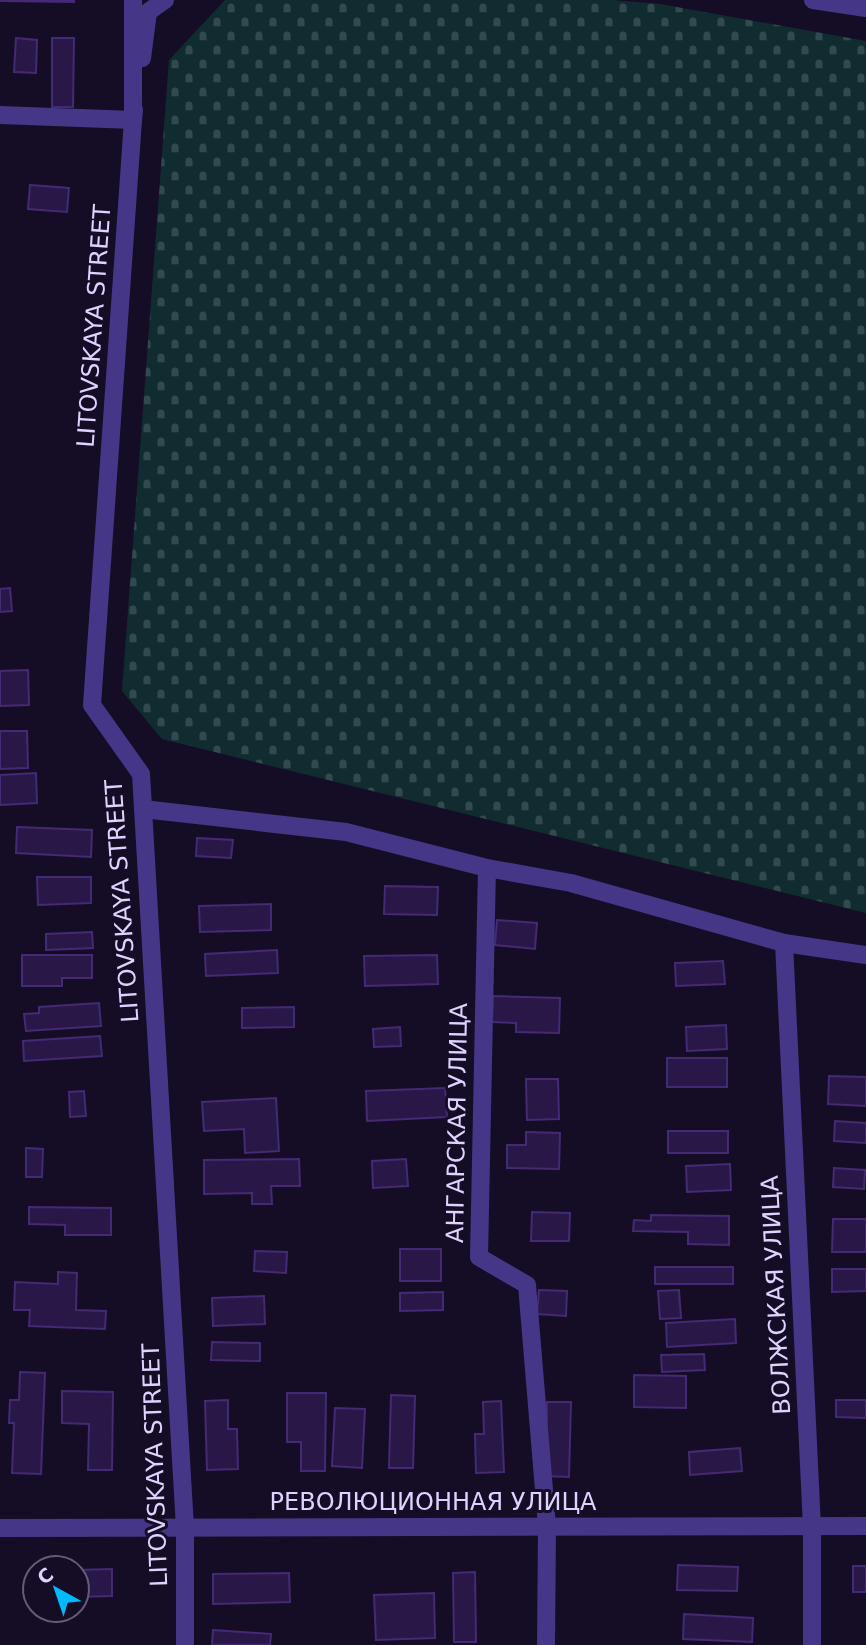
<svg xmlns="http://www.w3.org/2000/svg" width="866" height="1645" font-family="'DejaVu Sans',sans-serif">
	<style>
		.cemetery { fill: url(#cemetery-stones) }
		.building { fill: #291847; stroke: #442974; stroke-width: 2 }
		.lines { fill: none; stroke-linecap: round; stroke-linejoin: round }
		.minor { stroke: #463687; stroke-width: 18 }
		.labels { text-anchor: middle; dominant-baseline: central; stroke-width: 6; stroke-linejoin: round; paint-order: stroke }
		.street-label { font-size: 24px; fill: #ded2ff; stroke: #150d25 }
	</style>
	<defs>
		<pattern id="cemetery-stones" width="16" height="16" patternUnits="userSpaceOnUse" patternTransform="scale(1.75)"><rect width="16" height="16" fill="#102c30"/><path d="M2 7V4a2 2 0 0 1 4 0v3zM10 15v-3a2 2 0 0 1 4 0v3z" fill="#324a4f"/></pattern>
	</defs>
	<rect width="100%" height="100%" fill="#150d25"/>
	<path class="cemetery" d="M225,0H612L660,4L866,41V913L162,739L122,691L169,60Z"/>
	<g class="building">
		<path d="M0,0H74V2L0,1Z"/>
		<path d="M16,38L37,40L36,73L14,72Z"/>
		<path d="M52,38H74L73,107H52Z"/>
		<path d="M30,185L69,188L67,212L28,209Z"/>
		<path d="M10,588L12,611L0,612V589Z"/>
		<path d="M28,670L29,705L0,706V671Z"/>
		<path d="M0,731H27L28,768L0,769Z"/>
		<path d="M36,773L37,803L0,805V775Z"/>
		<path d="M17,827L92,830L91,857L16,853Z"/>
		<path d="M197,838L233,840L231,858L196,856Z"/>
		<path d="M37,877H91V903L38,905Z"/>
		<path d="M385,886L438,887L437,915L384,914Z"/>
		<path d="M271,904V930L200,932L199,906Z"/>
		<path d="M497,920L537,923L535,949L495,945Z"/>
		<path d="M92,932L93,948L46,950V934Z"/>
		<path d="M277,950L278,973L206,976L205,954Z"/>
		<path d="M22,955H92V978H62V986H22Z"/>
		<path d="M437,955L438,984L365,986L364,956Z"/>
		<path d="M723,961L725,984L676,986L675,963Z"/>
		<path d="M493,996L560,998L559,1033L516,1032V1023L492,1022Z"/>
		<path d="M99,1003L101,1026L26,1031L24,1014L39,1013V1007Z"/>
		<path d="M294,1007V1027L242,1028V1008Z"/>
		<path d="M726,1025L727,1049L687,1051L686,1027Z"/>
		<path d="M400,1027L401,1046L374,1047L373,1029Z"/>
		<path d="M100,1036L102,1056L24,1061L23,1041Z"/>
		<rect x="667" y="1058" width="60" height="29"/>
		<path d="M829,1076L866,1077V1106L828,1104Z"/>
		<path d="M526,1079H558L559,1119L527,1120Z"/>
		<path d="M445,1088L447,1117L367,1121L366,1091Z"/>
		<path d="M84,1091L86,1116L70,1117L69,1092Z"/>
		<path d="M276,1098L279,1151L245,1153L244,1129L204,1131L202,1102Z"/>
		<path d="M835,1121L866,1123V1143L834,1141Z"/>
		<rect x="668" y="1131" width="60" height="22"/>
		<path d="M526,1132L560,1133L559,1169L507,1168V1145H526Z"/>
		<path d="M26,1148L43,1149L42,1177H26Z"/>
		<path d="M299,1159L300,1186H271L272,1204H252V1193L204,1194V1160Z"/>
		<path d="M406,1159L408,1186L373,1188L372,1161Z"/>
		<path d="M730,1164L731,1190L687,1192L686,1166Z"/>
		<path d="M834,1168L865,1170L864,1189L833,1187Z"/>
		<path d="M29,1207L111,1208V1235H65V1225L29,1224Z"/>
		<path d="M532,1212L570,1213L569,1241H531Z"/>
		<path d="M651,1215L729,1216V1245L688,1244V1232L633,1231L634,1220L651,1221Z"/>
		<path d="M833,1219H866V1252H832Z"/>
		<rect x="400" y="1249" width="41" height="32"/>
		<path d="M255,1251L287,1252L286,1273L254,1271Z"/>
		<rect x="655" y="1267" width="78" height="17"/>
		<path d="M832,1269H866V1291L832,1292Z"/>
		<path d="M58,1272L77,1273L76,1310L106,1311L105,1329L29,1326L30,1310H14L15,1282L58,1284Z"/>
		<path d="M539,1290L567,1291L566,1316L537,1314Z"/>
		<path d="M679,1290L681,1318L660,1319L658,1291Z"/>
		<path d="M443,1292V1310L400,1311V1293Z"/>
		<path d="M264,1296L265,1324L213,1326L212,1298Z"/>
		<path d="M735,1319L736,1343L667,1347L666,1323Z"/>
		<path d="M212,1342L260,1343V1361L211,1360Z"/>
		<path d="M704,1354L705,1370L662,1372L661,1355Z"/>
		<path d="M20,1372L45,1373L41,1474L12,1473L14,1423H9L10,1400H19Z"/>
		<path d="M634,1375L686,1376V1408L634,1407Z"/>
		<path d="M62,1391L113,1392L112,1470H88L89,1424L62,1423Z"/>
		<path d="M287,1393H326L325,1471H301V1442H287Z"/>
		<path d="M391,1395L415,1396L413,1468H389Z"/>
		<path d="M228,1400V1429H237L238,1469L207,1470L205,1401Z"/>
		<path d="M836,1400H866V1418L836,1417Z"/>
		<path d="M501,1401L504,1472L476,1473L475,1434H484L483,1402Z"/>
		<path d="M547,1402H571L569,1477L546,1476Z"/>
		<path d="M335,1408L365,1409L362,1468L332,1466Z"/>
		<path d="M740,1448L742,1471L690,1475L689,1452Z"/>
		<path d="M678,1565L738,1567L737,1591L677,1590Z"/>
		<rect x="853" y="1566" width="13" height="26"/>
		<path d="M112,1569V1596L77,1597V1570Z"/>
		<path d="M475,1572L476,1642H454L453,1573Z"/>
		<path d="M289,1573L290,1602L213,1604V1574Z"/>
		<path d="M434,1593L435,1638L376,1640L374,1595Z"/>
		<path d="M684,1614L753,1618L752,1642L683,1639Z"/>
		<path d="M213,1630L271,1634L270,1645H212Z"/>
	</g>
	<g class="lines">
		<g class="minor">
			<path d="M133,0V120L92,705L141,774L185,1528V1645"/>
			<path d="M813,0L866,8"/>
			<path d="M142,58L148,12L165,0"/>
			<path d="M0,115L133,120L134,110"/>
			<path d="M143,809L346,832L487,868L571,883L784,943L866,955"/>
			<path d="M487,868L479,1257L527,1285L547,1526L546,1645"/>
			<path d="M784,943L812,1527V1645"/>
			<path d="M0,1528L866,1526"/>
		</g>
	</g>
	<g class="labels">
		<g class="street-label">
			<text transform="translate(94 326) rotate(-86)">LITOVSKAYA STREET</text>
			<text transform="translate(122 901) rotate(-94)">LITOVSKAYA STREET</text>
			<text transform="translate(457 1123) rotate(-89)">АНГАРСКАЯ УЛИЦА</text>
			<text transform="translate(776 1295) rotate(-93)">ВОЛЖСКАЯ УЛИЦА</text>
			<text transform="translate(155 1465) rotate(-92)">LITOVSKAYA STREET</text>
			<text x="433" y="1502">РЕВОЛЮЦИОННАЯ УЛИЦА</text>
		</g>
	</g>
	<g transform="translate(56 1589) rotate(320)"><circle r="33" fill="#150d25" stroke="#655c7c" stroke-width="2"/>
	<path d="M0-5L12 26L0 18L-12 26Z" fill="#00bafd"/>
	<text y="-10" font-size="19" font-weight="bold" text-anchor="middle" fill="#ded2ff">С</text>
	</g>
</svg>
